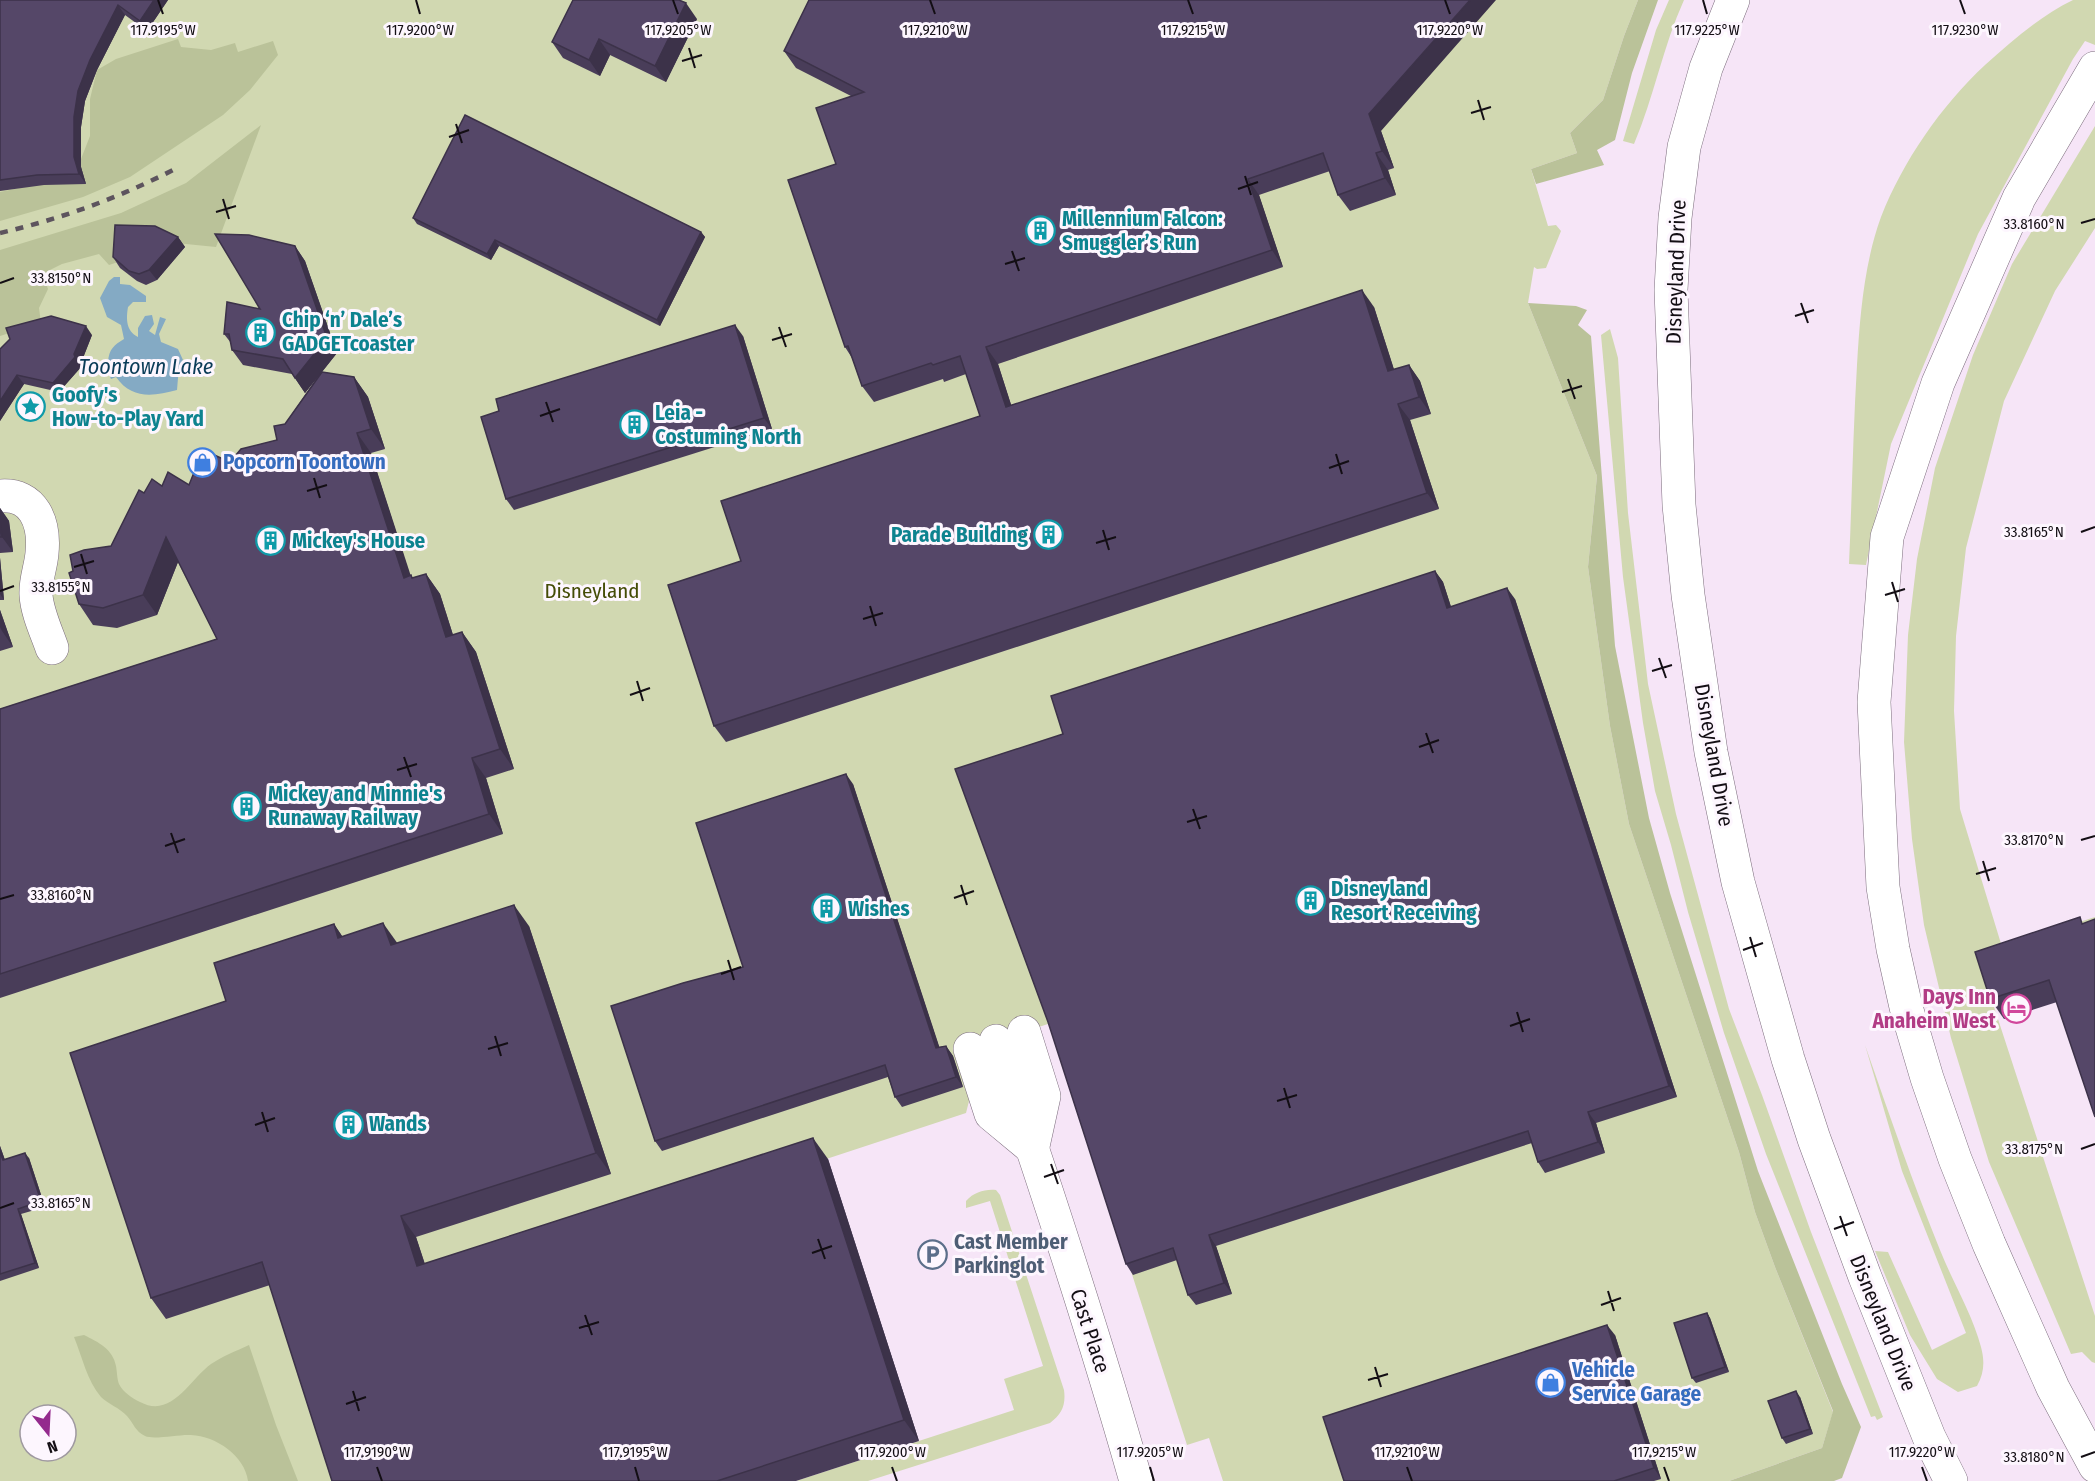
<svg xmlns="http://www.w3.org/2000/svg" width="2095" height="1481" font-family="'Fira Sans Condensed',sans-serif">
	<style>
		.green { fill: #d1d8b1; fill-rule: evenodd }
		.forest { fill: #bac299 }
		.water { fill: #84aac4 }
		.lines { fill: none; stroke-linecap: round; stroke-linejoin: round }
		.street-casing { stroke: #7c6d7d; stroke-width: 34 }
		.secondary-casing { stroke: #7c6d7d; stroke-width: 34 }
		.street { stroke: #fff; stroke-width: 33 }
		.secondary { stroke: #fff; stroke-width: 33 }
		.rail { stroke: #5d545e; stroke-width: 4.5; stroke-dasharray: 8 8; stroke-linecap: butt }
		.wall { fill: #493d59 }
		.shaded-wall { fill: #3c3249 }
		.building { fill: #554768; stroke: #3c3249; stroke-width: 1.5 }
		.ticks { fill: none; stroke: #130e14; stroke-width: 2 }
		.labels { text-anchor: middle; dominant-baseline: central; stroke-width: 6; stroke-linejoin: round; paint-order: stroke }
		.culture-label { font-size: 21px; font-weight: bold; fill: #0d838f; stroke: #fdf6fe; text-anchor: start }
		.street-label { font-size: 21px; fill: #130e14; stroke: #fdf6fe }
		.shop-label { font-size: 21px; font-weight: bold; fill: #366cbe; stroke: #fdf6fe; text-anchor: start }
		.park-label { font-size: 21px; fill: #444c07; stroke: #fdf6fe }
		.hotel-label { font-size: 21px; font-weight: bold; fill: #b23c85; stroke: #fdf6fe; text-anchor: end }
		.service-label { font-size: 21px; font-weight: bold; fill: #4e5e75; stroke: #fdf6fe; text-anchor: start }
		.water-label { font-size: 22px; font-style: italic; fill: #0b3c58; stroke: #fdf6fe }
		.ticks-label { font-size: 15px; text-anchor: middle; fill: #130e14; stroke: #fdf6fe; stroke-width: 6; stroke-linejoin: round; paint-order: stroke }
	</style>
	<rect width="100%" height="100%" fill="#f6e5f7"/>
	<g class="green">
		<path d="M0,0H1638L1624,36L1603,100L1570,133L1577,153L1531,169L1548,226L1556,225L1561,231L1546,268L1537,269L1534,267L1528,303L1597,476L1588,567L1610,726L1629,824L1739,1152L1755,1212L1775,1267L1833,1412L1822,1448L1729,1481H1223L1209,1438L1187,1445L1051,1023L996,1041L970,1097L966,1113L802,1167L340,1481H0ZM30,1415H66V1451H30Z"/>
		<path d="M1669,0H1684C1663,46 1654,97 1634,144L1623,141L1656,30Z"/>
		<path d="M2073,0H2095V45L2085,41L2073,59L1978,234L1891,444L1866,565L1849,564C1852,498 1853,431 1857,365C1860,315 1864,264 1881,217C1903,161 1941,106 1985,65C2012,41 2040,16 2073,0Z"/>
		<path d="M2095,126V228L2055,291L2004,401L1966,548L1956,636L1954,711L1960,809L2002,947L2095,917V930L1981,967L2095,1316V1363L2092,1362L2082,1352L2071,1354L1989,1162L1951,1038L1924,925L1912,839L1904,742L1908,635L1917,559L1935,468L1973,355L2012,264Z"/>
		<path d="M1610,329L1618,358L1628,513L1648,684L1676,814L1729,1009L1762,1095L1811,1232L1883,1417L1877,1420L1875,1416L1871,1417L1766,1154L1724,1033L1688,912L1671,845L1655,791L1643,723L1623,577L1601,335Z"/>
		<path d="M1865,1045C1889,1114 1913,1183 1940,1250C1953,1283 1972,1313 1981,1347C1985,1362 1984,1373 1977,1386L1958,1392L1937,1379L1910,1335L1875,1251L1888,1252L1932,1350L1966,1333L1902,1171Z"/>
		<path d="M996,1190L1000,1195L1064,1390C1066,1405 1062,1414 1050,1423L868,1481H796L1014,1410L1004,1379L1043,1366L990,1201L966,1208V1201C974,1192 985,1189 996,1190Z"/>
	</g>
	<g class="forest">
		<path d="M1638,0H1658L1632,73L1615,140L1597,150L1604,165L1536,184L1531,169L1577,153L1570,133L1603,100L1624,36Z"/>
		<path d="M178,39L181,47L211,50L235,43L238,52L273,41L278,55L250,90L223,115L130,177L83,197L0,221V192L34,185L64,165L81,159L90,136V99L97,70L116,59Z"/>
		<path d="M261,125L216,247L176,243L109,265L99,254L62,264L48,271L46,283L48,289L39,308L41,323L0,336V250L121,213L186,183Z"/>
		<path d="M1528,303L1576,306L1587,310L1578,325L1591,336L1615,646L1649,818L1670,893L1758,1171L1842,1384L1861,1427L1842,1478L1834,1481H1729L1822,1448L1833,1411L1775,1267L1755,1212L1739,1152L1629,824L1610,726L1588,567L1597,476Z"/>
		<path d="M84,1335C98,1342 113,1349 116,1366C117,1371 117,1379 119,1384C123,1392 132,1398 140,1402C172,1419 190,1379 211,1364C223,1356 236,1351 249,1345L276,1425L298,1481H248C245,1456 216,1436 191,1435C180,1434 154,1440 145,1436C135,1431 134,1424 127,1416C120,1408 108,1404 101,1397C87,1381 82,1356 74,1337Z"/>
	</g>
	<path class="water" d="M114,277H120V284L130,285L146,296V302H133L128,307C126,319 126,331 138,337V328L145,316L152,315L154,324L149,331L155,335L160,317L166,319L159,334L161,342L178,349L183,360L179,366L177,390C154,396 132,400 116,377L111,379L109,374L112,372L110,368L112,362H108C109,349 114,345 124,339L121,325L107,317L100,298L109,281Z"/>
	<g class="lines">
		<defs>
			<g id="street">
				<path d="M0,496C34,493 45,523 42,553C41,567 35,580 36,595C37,612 46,631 52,648"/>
				<path d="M1024,1032L1044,1096L1033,1146"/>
				<path d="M996,1041C1046,1187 1094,1333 1136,1481"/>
				<path d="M970,1049L991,1114L1032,1148"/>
			</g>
			<g id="secondary">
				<path d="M1733,0L1706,68L1684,147L1675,218L1671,290L1679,505L1688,595L1711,752L1738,882L1788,1059L1814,1139L1865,1277L1929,1437L1951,1481"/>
				<path d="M2095,68L2019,198L1938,383L1887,537L1874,702L1883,887L1893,949L1906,1007L1927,1078L1955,1159L1989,1244L2053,1388L2095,1466"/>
			</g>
		</defs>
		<use href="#street" class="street-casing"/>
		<use href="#secondary" class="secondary-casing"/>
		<use href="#street" class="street"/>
		<use href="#secondary" class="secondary"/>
		<path class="rail" d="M0,233C61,219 121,197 177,168"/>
	</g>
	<g class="wall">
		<path d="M0,0H168L147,31L125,15L97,70L85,101L81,127V167L86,184L44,185L0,191Z"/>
		<path d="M697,19L666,82L610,55L600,76L563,58L552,42Z"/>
		<path d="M784,51L1381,131L1394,168L1388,170L1396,195L1350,211L1338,195L1330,171L1259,195L1283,267L998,364L1011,405L1374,307L1394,370L1409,365L1420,381L1431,414L1410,420L1439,509L726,742L714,726L741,561L980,416L966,374L944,382L943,379L874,402L862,386L852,358L845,347L836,164L851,96L796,68Z"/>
		<path d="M413,218L701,232L705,237L660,326L499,246L491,260L417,224Z"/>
		<path d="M178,237L185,247L157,280L146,285L137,281L120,268L113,257Z"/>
		<path d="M295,246L305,261L337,353L322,372L354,377L368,397L385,449L371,453L410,576L412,578L426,574L440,594L453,635L462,632L476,652L514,769L486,778L503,834L0,998V709L217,639L178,562L157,615L117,628L93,625L79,604L73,571L111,546L144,493L162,486L189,485L230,462L277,440L285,424L316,379L305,393L292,374L243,365L232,350L231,343L224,334L260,309Z"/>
		<path d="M92,335L81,363L82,366L59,392L24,384L0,421V349Z"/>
		<path d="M743,336L772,429L514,510L506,499Z"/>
		<path d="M0,508L9,521L13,552L0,553Z"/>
		<path d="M0,558L4,600H0Z"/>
		<path d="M1435,571L1443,582L1451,607L1515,599L1677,1097L1596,1123L1605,1153L1545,1173L1538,1162L1532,1143L1216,1246L1232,1294L1196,1305L1188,1295L1177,1260L1133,1275L1126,1264L1063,734Z"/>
		<path d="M0,610L13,647L0,651Z"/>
		<path d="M853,784L939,1047L946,1046L953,1056L963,1087L902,1107L895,1097L888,1077L662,1151L655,1141L743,967Z"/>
		<path d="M2080,917L2057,1002L2004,1019L1990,999Z"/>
		<path d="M334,924L342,936L397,943L529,926L611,1174L416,1237L425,1264L828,1159L919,1441L796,1481H332L270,1285L166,1319L151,1298L226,1001Z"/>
		<path d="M0,1146L5,1160L29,1158L45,1207L21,1214L39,1268L0,1281Z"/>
		<path d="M1707,1313L1710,1318L1729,1372L1696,1383L1692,1378Z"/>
		<path d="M1615,1335L1661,1479L1654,1481H1344Z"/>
		<path d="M1800,1397L1813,1434L1786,1444L1782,1438Z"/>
	</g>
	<g class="shaded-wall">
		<path d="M154,0H168L147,31L140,21Z"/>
		<path d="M1470,0H1496L1381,131L1394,168L1382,151L1369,114Z"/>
		<path d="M686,3L697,19L666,82L655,66Z"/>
		<path d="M118,5L125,15L97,70L85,101L81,127V167L86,184L79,174L74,157V117L78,91L90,60Z"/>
		<path d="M599,39L610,55L600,76L589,60Z"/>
		<path d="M1376,153L1388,170L1396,195L1385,178Z"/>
		<path d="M1248,179L1259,195L1283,267L1272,250Z"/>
		<path d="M701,232L705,237L660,326L657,320Z"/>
		<path d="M178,237L185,247L157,280L149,270Z"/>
		<path d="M495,240L499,246L491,260L487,254Z"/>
		<path d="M295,246L305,261L337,353L305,393L295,378Z"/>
		<path d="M1362,290L1374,307L1400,388L1388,371Z"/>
		<path d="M735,325L743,336L772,429L764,418Z"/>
		<path d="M86,326L92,335L81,363L82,366L59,392L53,383L74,354Z"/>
		<path d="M986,347L998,364L1017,423L1006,407Z"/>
		<path d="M1409,365L1420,381L1431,414L1419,397Z"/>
		<path d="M17,375L24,384L0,421V401Z"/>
		<path d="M354,377L368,397L385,449L371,429Z"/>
		<path d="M1398,404L1410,420L1439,509L1427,493Z"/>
		<path d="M357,433L371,453L418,598L404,578Z"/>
		<path d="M0,508L9,521L13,552L2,537L0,521Z"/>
		<path d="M166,537L180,557L157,615L143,595Z"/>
		<path d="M0,558L4,600L0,594Z"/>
		<path d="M1435,571L1443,582L1455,619L1447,608Z"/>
		<path d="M426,574L440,594L460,657L446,637Z"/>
		<path d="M1507,588L1515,599L1677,1097L1669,1086Z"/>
		<path d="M0,610L13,647L2,631L0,627Z"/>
		<path d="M462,632L476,652L514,769L500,749Z"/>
		<path d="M472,758L486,778L503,834L489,814Z"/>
		<path d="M846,774L853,784L943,1058L936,1048Z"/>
		<path d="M514,905L529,926L611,1174L596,1153Z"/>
		<path d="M383,923L398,944L391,945Z"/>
		<path d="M334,924L348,945L338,938Z"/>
		<path d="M946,1046L953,1056L963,1087L956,1077Z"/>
		<path d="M1588,1112L1596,1123L1605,1153L1598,1142Z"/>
		<path d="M813,1138L828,1159L919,1441L904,1420Z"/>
		<path d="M0,1146L7,1166L3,1160L0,1152Z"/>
		<path d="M25,1153L29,1158L45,1207L41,1201Z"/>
		<path d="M18,1209L21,1214L39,1268L35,1263Z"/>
		<path d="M401,1216L416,1237L432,1287L417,1266Z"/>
		<path d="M1209,1235L1216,1246L1232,1294L1224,1283Z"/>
		<path d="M1707,1313L1710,1318L1729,1372L1725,1367Z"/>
		<path d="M1607,1325L1615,1335L1661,1479L1654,1468Z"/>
		<path d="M1796,1391L1800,1397L1813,1434L1810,1429Z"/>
	</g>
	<g class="building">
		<path d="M0,0H154L140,21L118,5L90,60L78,91L74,117V157L79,174L37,175L0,180Z"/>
		<path d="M573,0H679L686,3L655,66L599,39L589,60L552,42Z"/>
		<path d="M809,0H1470L1369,114L1382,151L1376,153L1385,178L1338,195L1323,153L1248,179L1272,250L986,347L1006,407L1362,290L1388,371L1409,365L1419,397L1398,404L1427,493L714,726L668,585L741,561L721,501L980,416L960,356L933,365L931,363L862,386L848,346L845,347L788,180L836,164L816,108L864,92L784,51Z"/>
		<path d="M465,115L701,232L657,320L495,240L487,254L413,218Z"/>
		<path d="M115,225L155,226L178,237L149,270L139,274L129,271L113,257Z"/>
		<path d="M215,234L249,235L295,246L327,338L295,378L283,359L232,350L229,334H224L227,302L260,309Z"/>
		<path d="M51,316L86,326L74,354L75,357L53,383L17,375L0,401V349L10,339L6,328Z"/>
		<path d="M735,325L764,418L506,499L481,417L499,411L496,399Z"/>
		<path d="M322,372L354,377L371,429L357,433L404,578L411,575L412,578L426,574L446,637L462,632L500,749L472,758L489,814L0,974V709L217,639L166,537L143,595L103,608L79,604L69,573L73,571L70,555L84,550L111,546L139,490L144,493L152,479L162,486L168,472L189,485L203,450L230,462L241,449L277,440L274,426L285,424Z"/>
		<path d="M0,521L2,537H0Z"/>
		<path d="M1435,571L1447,608L1507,588L1669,1086L1588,1112L1598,1142L1538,1162L1528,1131L1209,1235L1224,1283L1188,1295L1173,1248L1126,1264L1048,1022L955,769L1063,734L1051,696Z"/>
		<path d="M846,774L936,1048L946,1046L956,1077L895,1097L885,1065L655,1141L611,1006L683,983L743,967L696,823Z"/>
		<path d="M514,905L596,1153L401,1216L417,1266L813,1138L904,1420L717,1481H332L262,1262L151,1298L70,1053L226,1001L214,963L334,924L338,938L383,923L391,945Z"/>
		<path d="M2080,917L2082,924L2095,919V1117L2049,980L1990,999L1975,952Z"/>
		<path d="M0,1152L3,1160L25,1153L41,1201L18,1209L35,1263L0,1274Z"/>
		<path d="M1707,1313L1725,1367L1692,1378L1674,1323Z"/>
		<path d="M1607,1325L1654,1468L1614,1481H1344L1323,1417Z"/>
		<path d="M1796,1391L1810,1429L1782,1438L1768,1401Z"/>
	</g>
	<path class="ticks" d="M158,0L163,14M416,0L420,14M673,0L678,14M930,0L935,14M1188,0L1193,14M1445,0L1450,14M1703,0L1707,14M1960,0L1965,14M689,48L695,68M682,61L702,55M1478,100L1484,120M1471,113L1491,107M456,124L462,143M449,137L469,130M1245,176L1251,195M1238,189L1258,182M223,199L229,219M216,212L236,206M2081,223L2095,219M1012,251L1019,271M1005,264L1025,258M0,283L14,278M1801,303L1808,323M1795,316L1814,310M779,327L786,347M772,340L792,334M1568,379L1575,399M1562,392L1582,386M546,402L553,422M540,416L560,409M1336,454L1342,474M1329,468L1349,461M314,478L320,498M307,491L327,485M1103,530L1109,550M2081,532L2095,527M1096,543L1116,537M81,554L87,574M74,567L94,561M1892,582L1898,602M0,591L14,586M1885,595L1905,589M870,606L876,626M863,619L883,613M1659,658L1666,678M1652,671L1672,665M637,681L643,701M630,695L650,688M1426,733L1433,753M1419,747L1439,740M404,757L411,777M397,770L417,764M1193,809L1200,829M1187,822L1207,816M171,833L178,853M2081,840L2095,836M165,846L185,839M1983,861L1989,881M1976,874L1996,868M961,885L967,905M954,898L974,891M0,899L14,895M1750,937L1756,957M1743,950L1763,943M728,960L734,980M721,974L741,967M1517,1012L1523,1032M1510,1026L1530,1019M495,1036L501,1056M488,1049L508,1043M1284,1088L1290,1108M1277,1101L1297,1095M262,1112L268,1132M255,1125L275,1118M2081,1149L2095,1144M1051,1164L1058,1184M1044,1177L1064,1170M0,1208L14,1203M1840,1216L1847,1236M1834,1229L1854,1222M818,1239L825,1259M812,1253L832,1246M1608,1291L1614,1311M1601,1305L1621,1298M585,1315L592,1335M579,1328L599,1322M1375,1367L1381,1387M1368,1380L1388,1374M353,1391L359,1411M346,1404L366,1397M2081,1457L2095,1452M377,1467L382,1481M635,1467L639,1481M892,1467L897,1481M1150,1467L1154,1481M1407,1467L1412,1481M1664,1467L1669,1481M1922,1467L1927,1481"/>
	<defs>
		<symbol id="building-ring" viewBox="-11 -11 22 22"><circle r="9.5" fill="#fdf6fe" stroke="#0f9aa8" stroke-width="1.5"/><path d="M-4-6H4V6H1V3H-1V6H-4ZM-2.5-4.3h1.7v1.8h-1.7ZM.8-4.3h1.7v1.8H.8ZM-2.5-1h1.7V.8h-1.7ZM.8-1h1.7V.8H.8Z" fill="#0f9aa8"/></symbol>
		<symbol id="sight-ring" viewBox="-11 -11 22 22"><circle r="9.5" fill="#fdf6fe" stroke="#0f9aa8" stroke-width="1.5"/><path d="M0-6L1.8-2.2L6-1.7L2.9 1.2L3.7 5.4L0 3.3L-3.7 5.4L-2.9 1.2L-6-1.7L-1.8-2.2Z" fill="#0f9aa8"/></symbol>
		<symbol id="shop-ring" viewBox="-11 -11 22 22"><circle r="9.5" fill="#fdf6fe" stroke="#3f7fe0" stroke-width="1.5"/><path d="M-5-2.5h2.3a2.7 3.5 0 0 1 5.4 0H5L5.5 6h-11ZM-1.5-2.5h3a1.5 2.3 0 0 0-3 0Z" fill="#3f7fe0"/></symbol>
		<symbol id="hotel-ring" viewBox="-11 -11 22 22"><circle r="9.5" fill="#fdf6fe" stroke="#d1479c" stroke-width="1.5"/><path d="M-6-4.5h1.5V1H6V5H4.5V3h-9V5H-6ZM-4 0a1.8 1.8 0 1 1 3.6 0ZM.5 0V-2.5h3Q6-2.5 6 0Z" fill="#d1479c"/></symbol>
		<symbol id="parking-ring" viewBox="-11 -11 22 22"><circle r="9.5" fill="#fdf6fe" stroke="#5c6f8a" stroke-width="1.5"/><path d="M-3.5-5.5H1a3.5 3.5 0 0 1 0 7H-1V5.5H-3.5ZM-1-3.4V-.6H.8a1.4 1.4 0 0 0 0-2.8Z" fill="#5c6f8a"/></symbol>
	</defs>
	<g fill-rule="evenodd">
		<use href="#building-ring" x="1024" y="214" width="33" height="33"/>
		<use href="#building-ring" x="244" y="316" width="33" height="33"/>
		<use href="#sight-ring" x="14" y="390" width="33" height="33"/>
		<use href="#building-ring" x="618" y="408" width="33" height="33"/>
		<use href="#shop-ring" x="186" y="446" width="33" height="33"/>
		<use href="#building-ring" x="1032" y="518" width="33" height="33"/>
		<use href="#building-ring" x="254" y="524" width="33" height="33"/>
		<use href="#building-ring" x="230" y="790" width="33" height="33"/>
		<use href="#building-ring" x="1294" y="884" width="33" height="33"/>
		<use href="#building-ring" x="810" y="892" width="33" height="33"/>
		<use href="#hotel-ring" x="2000" y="992" width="33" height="33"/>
		<use href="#building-ring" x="332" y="1108" width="33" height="33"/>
		<use href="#parking-ring" x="916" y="1238" width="33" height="33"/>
		<use href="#shop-ring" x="1534" y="1366" width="33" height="33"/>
	</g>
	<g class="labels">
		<g class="culture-label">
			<text x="1062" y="219">Millennium Falcon:<tspan x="1062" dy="24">Smuggler’s Run</tspan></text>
			<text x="282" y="320">Chip ‘n’ Dale’s<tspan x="282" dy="24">GADGETcoaster</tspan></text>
			<text x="52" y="395">Goofy's<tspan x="52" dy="24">How-to-Play Yard</tspan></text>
			<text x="655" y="413">Leia -<tspan x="655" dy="24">Costuming North</tspan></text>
			<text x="1028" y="535" text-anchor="end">Parade Building</text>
			<text x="292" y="541">Mickey's House</text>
			<text x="268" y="794">Mickey and Minnie's<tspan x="268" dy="24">Runaway Railway</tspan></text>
			<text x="1331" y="889">Disneyland<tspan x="1331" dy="24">Resort Receiving</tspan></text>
			<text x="848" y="909">Wishes</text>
			<text x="369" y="1124">Wands</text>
		</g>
		<g class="street-label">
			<text transform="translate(1676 272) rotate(-88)">Disneyland Drive</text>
			<text transform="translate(1714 755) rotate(80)">Disneyland Drive</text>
			<text transform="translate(1883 1323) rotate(68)">Disneyland Drive</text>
			<text transform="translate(1090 1331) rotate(72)">Cast Place</text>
		</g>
		<g class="shop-label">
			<text x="223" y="462">Popcorn Toontown</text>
			<text x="1572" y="1370">Vehicle<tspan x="1572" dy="24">Service Garage</tspan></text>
		</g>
		<g class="park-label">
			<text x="592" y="591">Disneyland</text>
		</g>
		<g class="hotel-label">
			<text x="1996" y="997">Days Inn<tspan x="1996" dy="24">Anaheim West</tspan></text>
		</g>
		<g class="service-label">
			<text x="954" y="1242">Cast Member<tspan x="954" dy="24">Parkinglot</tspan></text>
		</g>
		<g class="water-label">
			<text x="146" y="366">Toontown Lake</text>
		</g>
	</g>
	<g class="ticks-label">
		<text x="163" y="35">117.9195°W</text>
		<text x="420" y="35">117.9200°W</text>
		<text x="678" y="35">117.9205°W</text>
		<text x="935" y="35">117.9210°W</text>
		<text x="1193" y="35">117.9215°W</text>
		<text x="1450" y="35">117.9220°W</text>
		<text x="1707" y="35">117.9225°W</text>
		<text x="1965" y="35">117.9230°W</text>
		<text x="2034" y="229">33.8160°N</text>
		<text x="61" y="283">33.8150°N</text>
		<text x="2034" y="537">33.8165°N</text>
		<text x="61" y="592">33.8155°N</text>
		<text x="2034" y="845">33.8170°N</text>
		<text x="61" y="900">33.8160°N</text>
		<text x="2034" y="1154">33.8175°N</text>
		<text x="61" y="1208">33.8165°N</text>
		<text x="377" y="1457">117.9190°W</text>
		<text x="635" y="1457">117.9195°W</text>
		<text x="892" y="1457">117.9200°W</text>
		<text x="1150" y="1457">117.9205°W</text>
		<text x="1407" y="1457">117.9210°W</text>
		<text x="1664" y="1457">117.9215°W</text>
		<text x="1922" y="1457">117.9220°W</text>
		<text x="2034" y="1462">33.8180°N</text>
	</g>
	<g transform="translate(48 1433) rotate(162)"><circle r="28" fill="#fdf6fe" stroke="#9f99a0" stroke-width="1.5"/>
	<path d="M0-4.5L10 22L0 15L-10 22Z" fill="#942a8d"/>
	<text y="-9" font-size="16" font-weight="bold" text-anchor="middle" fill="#130e14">N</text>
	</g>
</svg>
